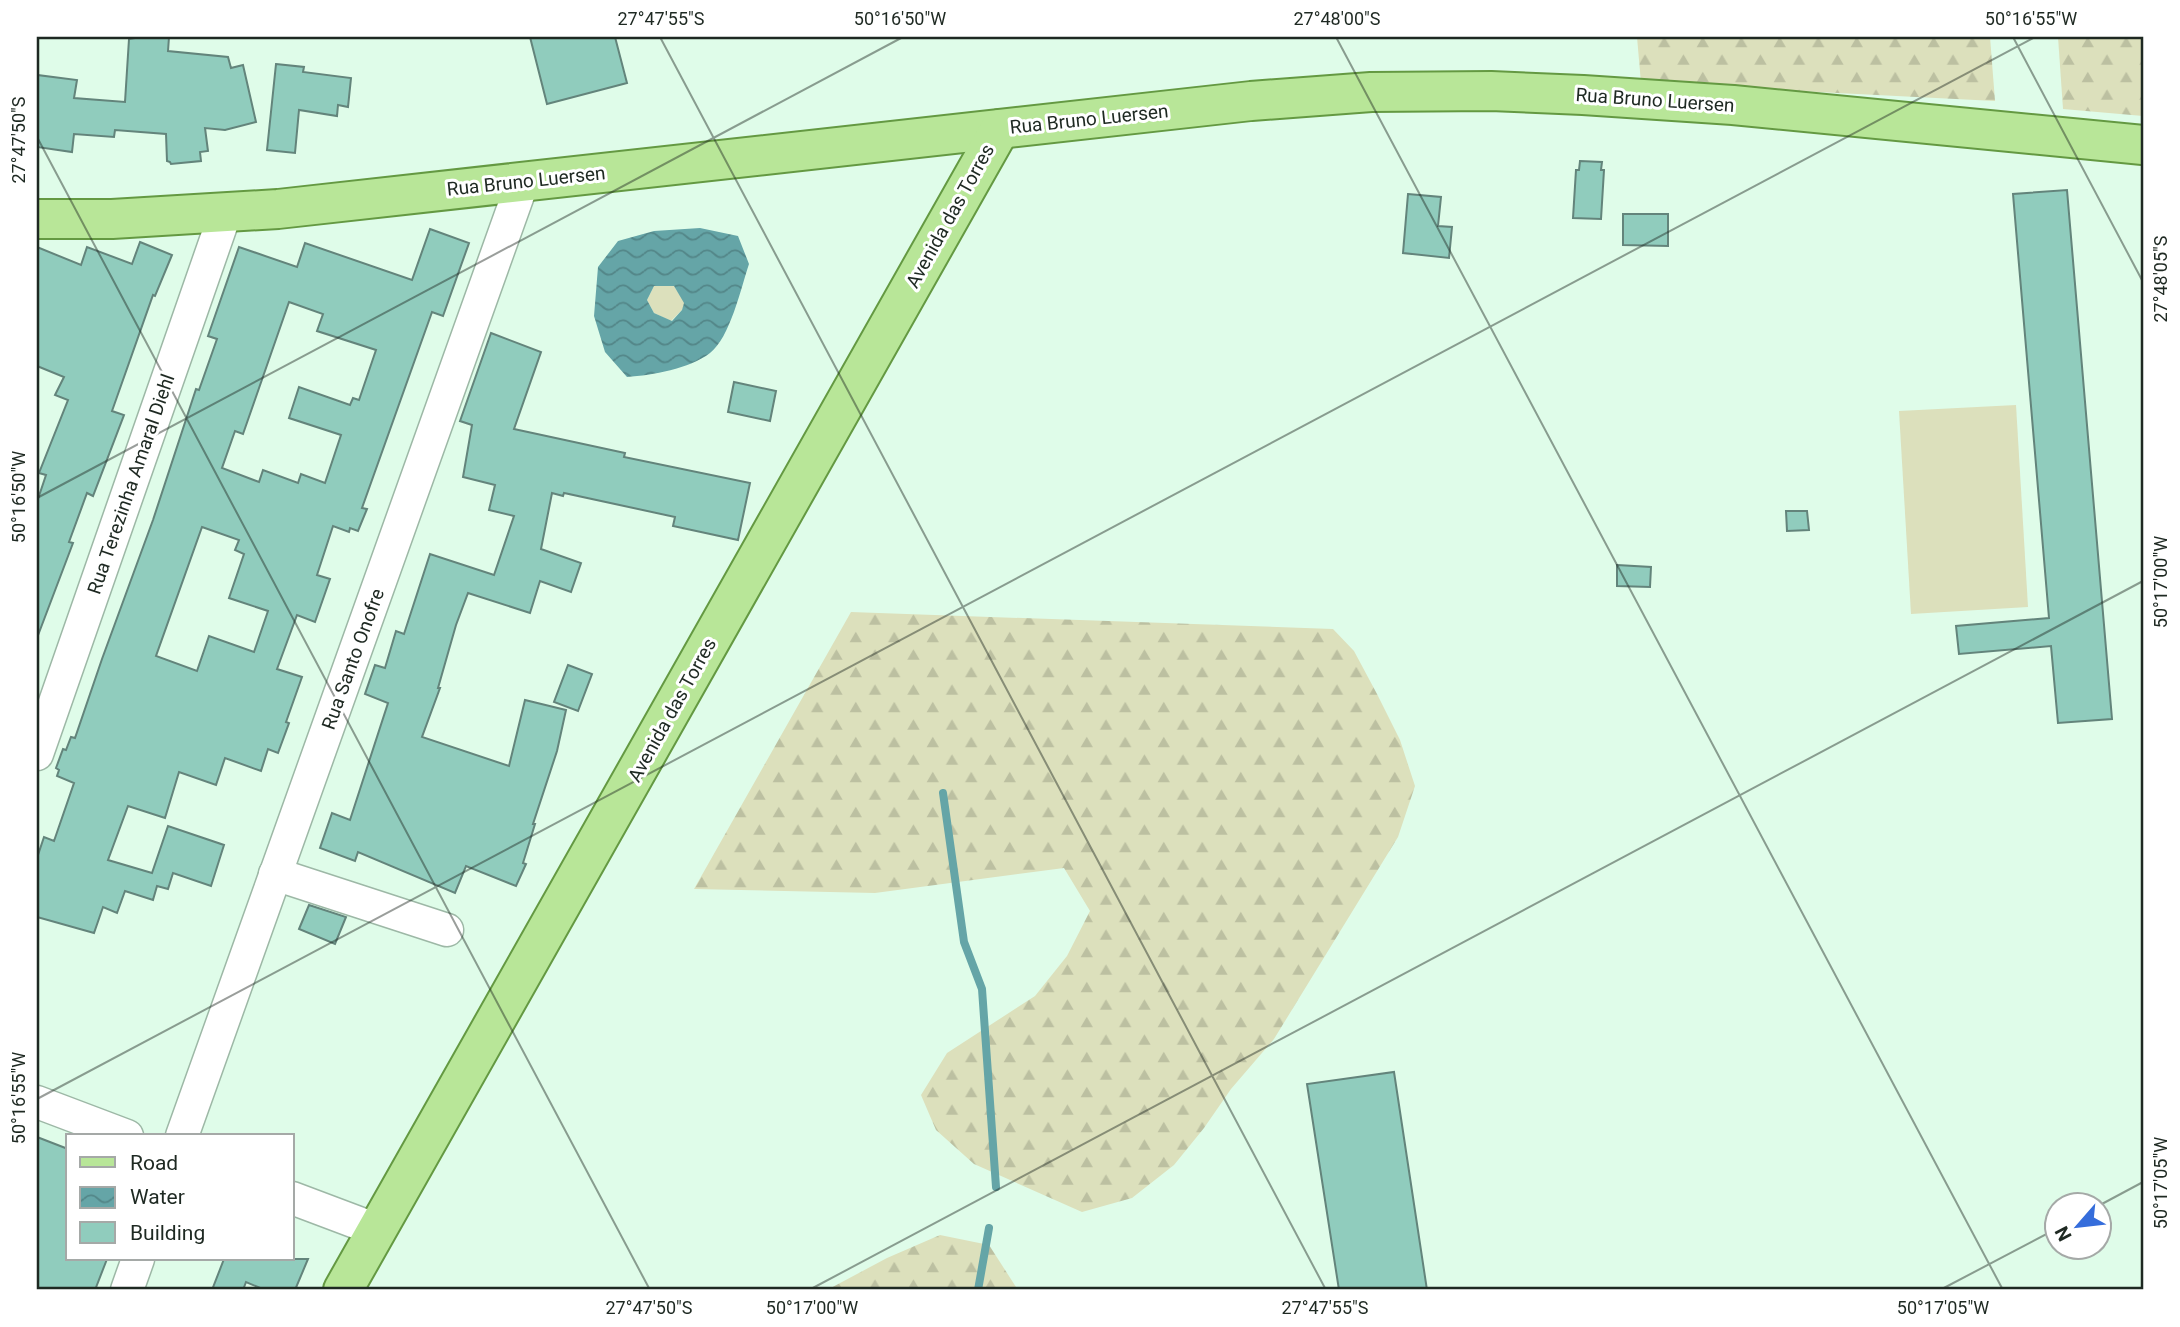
<svg xmlns="http://www.w3.org/2000/svg" width="2180" height="1327" font-family="Roboto,sans-serif">
	<style>
		.grass { fill: #dce0bc }
		.forest { fill: url(#forest-firs) }
		.water { fill: url(#water-waves); fill-rule: evenodd }
		.lines { fill: none; stroke-linecap: round; stroke-linejoin: round }
		.stream { stroke: #65a5a7; stroke-width: 8 }
		.building { fill: #90ccbd; stroke: #63847b; stroke-width: 2; fill-rule: evenodd }
		.minor-casing { stroke: #9db8a6; stroke-width: 35 }
		.major-casing { stroke: #649942; stroke-width: 42 }
		.minor { stroke: #fff; stroke-width: 32 }
		.major { stroke: #b8e698; stroke-width: 38 }
		.ticks { fill: none; stroke: #1e2922; stroke-width: 2; stroke-opacity: 0.45 }
		.labels { text-anchor: middle; dominant-baseline: central; stroke-width: 6; stroke-linejoin: round; paint-order: stroke }
		.street-label { font-size: 19px; fill: #1e2922; stroke: #fff }
		.neatline { fill: none; stroke: #1e2922; stroke-width: 2.5 }
		.ticks-label { font-size: 18px; text-anchor: middle; fill: #1e2922 }
	</style>
	<defs>
		<pattern id="forest-firs" width="22" height="20" patternUnits="userSpaceOnUse" patternTransform="scale(1.75)"><rect width="22" height="20" fill="#dce0bc"/><path d="M5 1l3.5 6h-7zM16 11l3.5 6h-7z" fill="#bcc0a1"/></pattern>
		<pattern id="water-waves" width="16" height="10" patternUnits="userSpaceOnUse" patternTransform="scale(1.75)"><rect width="16" height="10" fill="#65a5a7"/><path d="M0 5q4-4 8 0t8 0" fill="none" stroke="#538688"/></pattern>
	</defs>
	<rect width="100%" height="100%" fill="#dffce9"/>
	<g class="grass">
		<path d="M654,286H674L685,303L682,310L671,321L654,313L647,300Z"/>
		<path d="M2016,405L2028,607L1911,614L1899,411Z"/>
	</g>
	<g class="forest">
		<path d="M1637,37H1990L1995,101L1641,83Z"/>
		<path d="M2058,37H2143V116L2063,109Z"/>
		<path d="M851,612L1333,629L1354,651L1377,694L1400,740L1415,786L1398,837L1274,1039L1231,1089L1204,1128L1174,1165L1132,1198L1082,1212L974,1164L936,1130L921,1095L947,1053L1035,996L1067,956L1090,911L1064,868L875,893L694,889Z"/>
		<path d="M940,1235L989,1245L1016,1287L1015,1290H827L887,1258Z"/>
	</g>
	<path class="water" d="M700,228L738,236L749,264C741,288 730,338 710,353C689,369 653,375 627,377L605,352L594,316L598,267L618,241L654,231ZM654,286H674L684,303L682,310L672,321L654,313L647,300Z"/>
	<g class="lines">
		<g class="stream">
			<path d="M943,793L964,942L982,989L996,1187"/>
			<path d="M978,1290L989,1228"/>
		</g>
	</g>
	<g class="building">
		<path d="M141,37H169L168,51L228,57L231,68L243,65L256,122L225,130L205,128L208,151L200,152L201,161L171,164L170,162L167,161L166,134L115,130L114,137L74,134L72,152L37,147V75L77,80L74,98L125,102L129,39Z"/>
		<path d="M530,37H615L627,83L547,104Z"/>
		<path d="M276,64L304,67L303,72L351,78L348,107L338,105L337,116L299,110L295,153L267,150Z"/>
		<path d="M1580,161L1602,162L1601,170H1604L1601,219L1573,218L1576,170H1579Z"/>
		<path d="M2067,190L2112,719L2058,723L2051,646L1959,654L1956,626L2049,618L2013,194Z"/>
		<path d="M1408,194L1441,197L1438,226L1452,227L1449,258L1403,253Z"/>
		<path d="M1623,214H1668V246L1623,245Z"/>
		<path d="M430,229L469,243L443,316L432,312L362,508L367,509L358,531L350,528L349,532L333,526L317,575L330,579L315,622L297,615L277,669L302,677L286,722L289,723L278,753L268,749L261,771L225,758L216,785L179,772L165,818L128,806L108,860L152,873L168,826L224,845L211,886L173,873L168,889L157,886L153,900L125,891L117,913L103,907L94,933L37,917V858L44,837L54,841L74,783L57,776L59,770L56,768L63,749L66,750L71,737L75,738L102,659L153,520L196,389L199,390L217,339L208,336L239,247L297,267L305,243L412,280ZM289,302L323,314L317,331L376,350L359,400L353,398L350,405L299,387L289,418L341,435L325,483L301,474L298,483L263,470L259,482L222,468L235,431L243,434ZM202,527L239,540L235,550L244,554L229,598L268,611L254,652L209,636L197,671L156,656Z"/>
		<path d="M140,242L172,255L155,296L153,295L112,411L124,415L93,496L87,493L69,542L73,543L37,638V502L46,475L39,473L68,400L55,395L64,377L37,366V247L81,265L87,247L132,264Z"/>
		<path d="M491,333L541,352L514,429L625,453L624,457L750,483L738,540L673,526L675,517L564,493L563,496L552,493L541,549L581,563L571,592L540,581L530,613L468,593L456,625L438,688H440L422,737L509,766L525,700L566,710L557,751L533,824H535L523,863L526,864L516,886L466,866L455,893L358,852L355,861L320,848L332,813L350,820L388,703L365,694L375,665L385,668L396,631L404,634L430,554L494,575L514,516L489,510L495,485L463,477L472,425L460,421Z"/>
		<path d="M734,382L776,391L770,421L728,412Z"/>
		<path d="M1786,511H1807L1809,530L1787,531Z"/>
		<path d="M1617,565L1651,567L1650,587L1617,586Z"/>
		<path d="M568,665L592,674L578,711L554,702Z"/>
		<path d="M309,905L346,917L335,944L299,929Z"/>
		<path d="M1394,1072L1427,1290H1339L1307,1084Z"/>
		<path d="M37,1137L68,1149V1259H107L95,1290H37Z"/>
		<path d="M224,1259H308L295,1290H265L246,1282L243,1290H212Z"/>
	</g>
	<g class="lines">
		<defs>
			<g id="minor">
				<path d="M37,754L225,214"/>
				<path d="M275,874L447,930"/>
				<path d="M37,1102L127,1136"/>
				<path d="M182,1136L523,181"/>
				<path d="M292,1198L377,1230"/>
				<path d="M127,1290L138,1259"/>
			</g>
			<g id="major">
				<path d="M37,219H112L278,209L1251,101L1371,92L1491,91L1583,95L1733,105L2143,145"/>
				<path d="M343,1290L1000,129"/>
			</g>
		</defs>
		<use href="#minor" class="minor-casing"/>
		<use href="#major" class="major-casing"/>
		<use href="#minor" class="minor"/>
		<use href="#major" class="major"/>
	</g>
	<path class="ticks" d="M660,37L1326,1290M1336,37L2003,1290M2013,37L2143,282M37,137L650,1290M37,498L903,37M37,1099L2035,37M2100,1205L2143,1182M809,1290L2143,581M1940,1290L2058,1228"/>
	<g class="labels">
		<g class="street-label">
			<text transform="translate(1655 100) rotate(4)">Rua Bruno Luersen</text>
			<text transform="translate(1089 119) rotate(-6)">Rua Bruno Luersen</text>
			<text transform="translate(526 181) rotate(-6)">Rua Bruno Luersen</text>
			<text transform="translate(950 216) rotate(-61)">Avenida das Torres</text>
			<text transform="translate(131 484) rotate(-71)">Rua Terezinha Amaral Diehl</text>
			<text transform="translate(353 659) rotate(-70)">Rua Santo Onofre</text>
			<text transform="translate(672 710) rotate(-61)">Avenida das Torres</text>
		</g>
	</g>
	<rect width="2180" height="1327" fill="none" stroke="#ffffff" stroke-width="77"/>
	<rect x="66" y="1134" width="228" height="126" fill="#ffffff" stroke="#a5a9a7" stroke-width="2"/>
	<rect x="80" y="1157" width="35" height="10" fill="#b8e698" stroke="#a5a9a7" stroke-width="2"/>
	<text x="130" y="1170" font-size="21" fill="#1e2922">Road</text>
	<rect x="80" y="1187" width="35" height="21" fill="url(#water-waves)" stroke="#a5a9a7" stroke-width="2"/>
	<text x="130" y="1204" font-size="21" fill="#1e2922">Water</text>
	<rect x="80" y="1222" width="35" height="21" fill="#90ccbd" stroke="#a5a9a7" stroke-width="2"/>
	<text x="130" y="1240" font-size="21" fill="#1e2922">Building</text>
	<g transform="translate(2078 1226) rotate(242)"><circle r="33" fill="#ffffff" stroke="#a5a9a7" stroke-width="2"/>
	<path d="M0-5L12 26L0 18L-12 26Z" fill="#356ddb"/>
	<text y="-10" font-size="19" font-weight="bold" text-anchor="middle" fill="#1e2922">N</text>
	</g>
	<rect x="38" y="38" width="2104" height="1250" class="neatline"/>
	<g class="ticks-label">
		<text x="661" y="25">27°47'55"S</text>
		<text x="900" y="25">50°16'50"W</text>
		<text x="1337" y="25">27°48'00"S</text>
		<text x="2031" y="25">50°16'55"W</text>
		<text transform="translate(19 140) rotate(-90)" y="6">27°47'50"S</text>
		<text transform="translate(2161 279) rotate(-90)" y="6">27°48'05"S</text>
		<text transform="translate(19 497) rotate(-90)" y="6">50°16'50"W</text>
		<text transform="translate(2161 582) rotate(-90)" y="6">50°17'00"W</text>
		<text transform="translate(19 1098) rotate(-90)" y="6">50°16'55"W</text>
		<text transform="translate(2161 1183) rotate(-90)" y="6">50°17'05"W</text>
		<text x="649" y="1314">27°47'50"S</text>
		<text x="812" y="1314">50°17'00"W</text>
		<text x="1325" y="1314">27°47'55"S</text>
		<text x="1943" y="1314">50°17'05"W</text>
	</g>
</svg>
